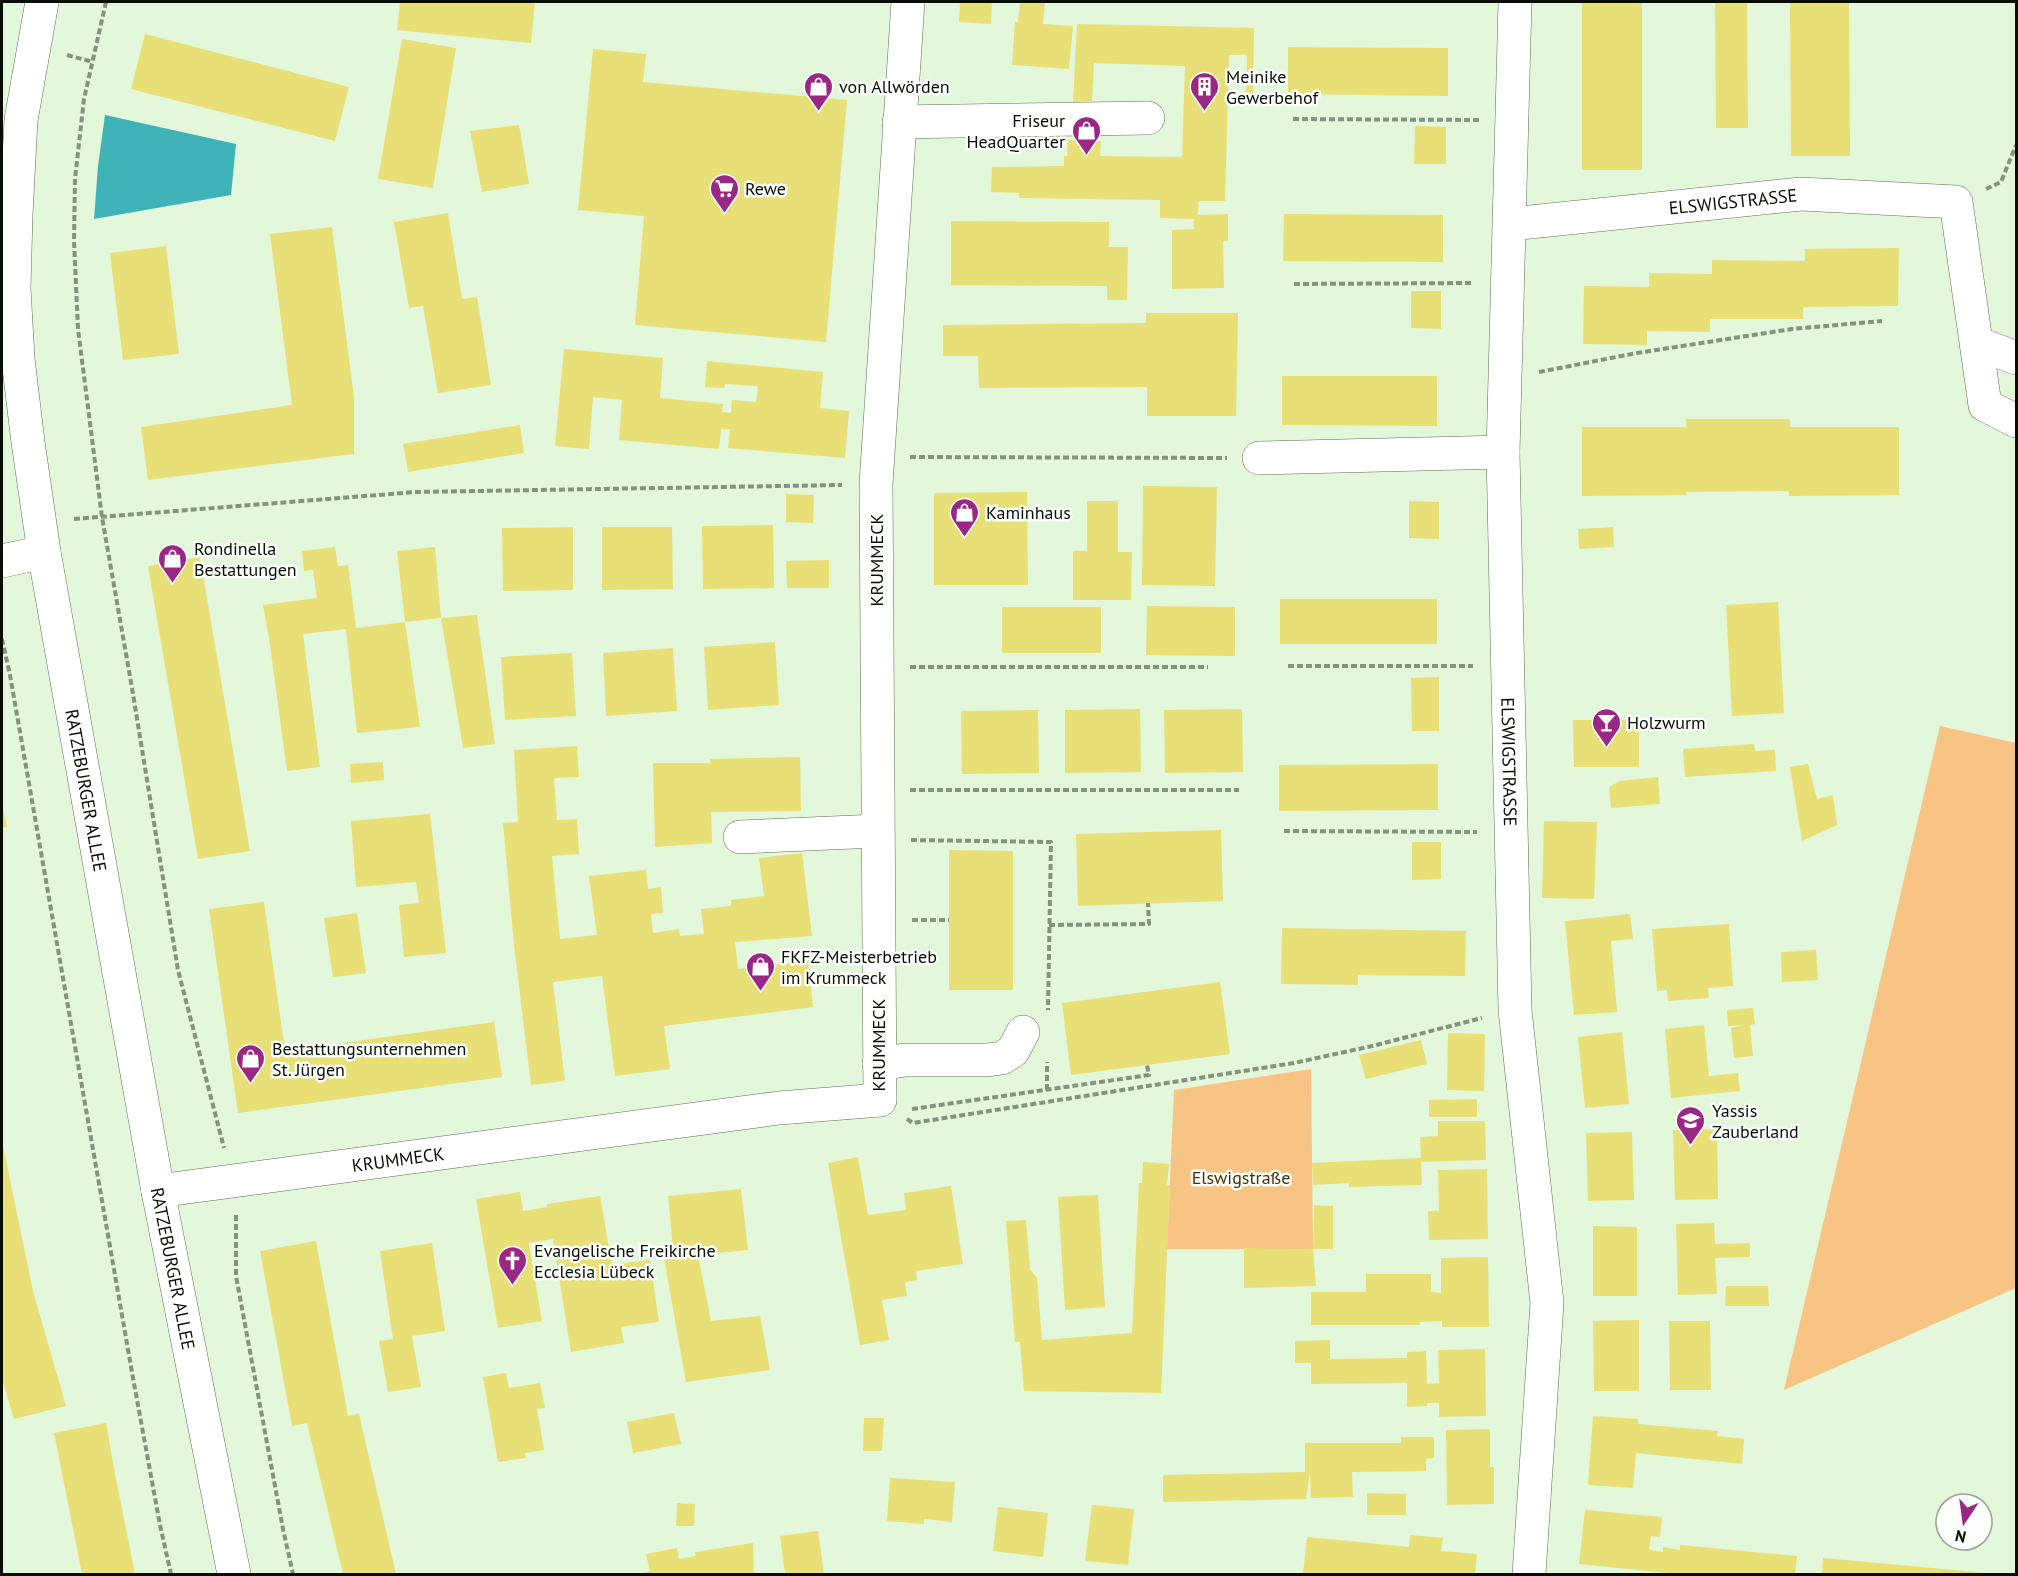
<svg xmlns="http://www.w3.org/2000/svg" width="2018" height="1576" font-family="'PT Sans',sans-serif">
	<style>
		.green { fill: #f7c483 }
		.water { fill: #40b3b8 }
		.building { fill: #e9df77 }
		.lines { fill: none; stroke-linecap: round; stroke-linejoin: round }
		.minor-casing { stroke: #5e6f56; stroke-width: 34 }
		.major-casing { stroke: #5e6f56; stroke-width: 34 }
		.path { stroke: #84927e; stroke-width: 4; stroke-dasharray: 6 3; stroke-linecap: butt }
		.minor { stroke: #fff; stroke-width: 33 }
		.major { stroke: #fff; stroke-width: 33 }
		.labels { text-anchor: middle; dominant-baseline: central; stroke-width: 5; stroke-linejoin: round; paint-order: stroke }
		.poi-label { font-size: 18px; fill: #080e06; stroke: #fbfff9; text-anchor: start }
		.street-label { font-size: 18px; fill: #080e06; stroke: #fbfff9 }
		.park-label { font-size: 18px; fill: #4a300b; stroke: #fbfff9 }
	</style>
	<rect width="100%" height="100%" fill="#e3f7da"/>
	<g class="green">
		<path d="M1940,726L2016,743V1288L1784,1390Z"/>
		<path d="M1311,1069L1313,1249H1167L1174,1090Z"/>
	</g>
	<path class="water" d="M105,115L236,144L231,195L94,219L98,166Z"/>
	<g class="building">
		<path d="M400,2H535L531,43L397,30Z"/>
		<path d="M960,2H992L991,24L959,22Z"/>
		<path d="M1020,2H1045L1043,24L1073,26L1069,69L1012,65L1015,22H1018Z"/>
		<rect x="1582" y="2" width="60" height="168"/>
		<path d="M1715,2H1747L1748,128H1716Z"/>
		<path d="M1790,2H1849L1850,156H1791Z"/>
		<path d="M1077,24L1254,28L1253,95H1246L1247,55H1229L1225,201H1199L1198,215L1228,214V241H1223L1224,288L1172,289V230L1194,229V219L1160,218V200L1019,198V193L991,192L992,167L1064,166V156H1067L1068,140L1101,141L1100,156L1182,157L1185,66L1094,63L1092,101L1073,102Z"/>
		<path d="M145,34L349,87L335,141L131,89Z"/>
		<path d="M402,39L456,48L433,188L378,179Z"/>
		<path d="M1288,47L1448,48V96L1288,94Z"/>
		<path d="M593,49L646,54L643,82L847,100L826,342L635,325L644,216L578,210Z"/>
		<path d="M519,125L529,184L482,192L470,131Z"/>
		<path d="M1415,126L1446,127V164H1414Z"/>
		<path d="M448,213L462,299L477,297L491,385L438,393L423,306L409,308L394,222Z"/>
		<path d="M1284,214L1443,215V262L1283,261Z"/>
		<path d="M951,221L1109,222V247H1128L1127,300H1107V286L951,285Z"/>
		<path d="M332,227L354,397V454L148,480L141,427L292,405L270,234Z"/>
		<path d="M166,246L179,354L123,360L110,253Z"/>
		<path d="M1899,248L1898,306L1803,307V319H1710V332L1647,331V345L1583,344L1584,286L1649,287V273L1712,274V260L1805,261V249Z"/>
		<path d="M1411,291H1441V329L1411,328Z"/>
		<path d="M1146,313H1238L1236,416H1147V387L979,388L978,356H943V325L1146,323Z"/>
		<path d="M564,349L663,358L660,398L723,404L722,412L731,413L732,400L756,402L758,386L725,384L724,388L705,387L707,361L823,372L820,408L849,411L845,458L728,448L730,429H721L719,449L619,440L622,400L593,397L589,449L555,446Z"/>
		<path d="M1282,376H1437V426L1282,425Z"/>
		<path d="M1686,419H1790V427H1899V495L1789,496V491L1686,492L1687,495L1582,496V427H1686Z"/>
		<path d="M520,425L524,453L408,472L403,444Z"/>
		<path d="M1143,486L1217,487L1215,586L1142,585Z"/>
		<path d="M1027,492L1028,585H934V493Z"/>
		<path d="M786,494L814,495L813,523L786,522Z"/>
		<path d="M1087,501H1118V552H1132L1131,600H1073V551H1087Z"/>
		<path d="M1409,501L1439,502V539L1409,538Z"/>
		<path d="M773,525L774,588L703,589L702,526Z"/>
		<path d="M573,527V590L503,591L502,528Z"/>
		<path d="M602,527H672L673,589L602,590Z"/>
		<path d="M1613,527L1614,547L1579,549L1578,529Z"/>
		<path d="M335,547L338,566L348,565L356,628L405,622L420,727L357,733L346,629L303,634L320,767L287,771L269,638L263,605L317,598L313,570L304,571L302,551Z"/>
		<path d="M435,547L441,618L477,615L495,744L463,748L441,618L405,622L397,551Z"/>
		<path d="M200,557L250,851L198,859L148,566Z"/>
		<path d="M829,560V588H787L786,561Z"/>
		<rect x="1280" y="599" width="157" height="45"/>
		<path d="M1778,602L1784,713L1732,716L1726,605Z"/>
		<path d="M1147,606L1235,607V656L1146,655Z"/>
		<rect x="1002" y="607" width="99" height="46"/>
		<path d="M775,642L779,705L708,710L704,647Z"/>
		<path d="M673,648L677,711L606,716L603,653Z"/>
		<path d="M572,653L576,716L505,720L501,657Z"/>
		<path d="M1439,677V731H1412L1411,678Z"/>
		<path d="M1140,709L1141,772L1065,773V710Z"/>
		<path d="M1242,709L1243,772L1165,773L1164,710Z"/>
		<path d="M1038,710L1039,773L962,774L961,711Z"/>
		<path d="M1573,720H1639V767H1574Z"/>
		<path d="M1754,744L1755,751L1775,750L1776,771L1685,777L1683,749Z"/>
		<path d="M577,746L579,777L554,778L557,820L577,819L579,854L552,856L560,939L597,935L589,876L646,870L648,889L661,887L663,913L651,914L653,933L679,929L680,936L704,934L701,909L731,906V900L764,896L759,858L802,853L812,936L735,942L738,969L808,961L813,1007L664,1026L670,1069L615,1076L602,976L553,982L565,1081L531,1085L514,945L503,823L518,822L514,750Z"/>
		<path d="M800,757L801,811L711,812L712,843L655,847L653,763H710V759Z"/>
		<path d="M383,762L384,780L351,783L350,764Z"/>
		<path d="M1438,764V810L1279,811V765Z"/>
		<path d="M1808,764L1817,799L1833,795L1837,825L1802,841L1790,767Z"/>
		<path d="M1658,777L1660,804L1611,808L1609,787L1620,781Z"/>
		<path d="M2,802L7,827L2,828Z"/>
		<path d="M430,814L446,953L404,957L399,905L419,903L416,882L356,887L351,821Z"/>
		<path d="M1544,821L1597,822L1594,899L1542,898Z"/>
		<path d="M1221,830L1223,901L1078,906L1076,834Z"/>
		<path d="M1412,842H1441V879L1412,880Z"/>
		<path d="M949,850L1013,851V990H949Z"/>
		<path d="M264,902L285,1051L494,1022L502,1077L238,1113L209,909Z"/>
		<path d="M357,913L366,973L333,977L324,918Z"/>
		<path d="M1630,914L1633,939L1611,941L1617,1012L1574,1015L1565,921Z"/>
		<path d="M1729,924L1733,986L1708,988L1709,998L1668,1001L1667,990L1657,991L1652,929Z"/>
		<path d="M1282,928L1466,931L1465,976L1358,975V985L1281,984Z"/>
		<path d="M1816,950L1818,980L1782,982L1781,952Z"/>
		<path d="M1220,982L1230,1054L1071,1075L1062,1003Z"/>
		<path d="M1753,1008L1755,1024L1750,1025L1753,1056L1734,1058L1731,1028L1745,1025L1728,1026L1727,1010Z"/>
		<path d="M1704,1025L1709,1076L1738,1073L1740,1091L1671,1098L1665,1029Z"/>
		<path d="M1622,1032L1629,1104L1585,1108L1578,1037Z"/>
		<path d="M1448,1033L1485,1034L1484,1091L1447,1090Z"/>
		<path d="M1421,1040L1427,1064L1366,1079L1359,1055Z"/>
		<path d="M1477,1099V1117H1429V1100Z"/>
		<path d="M1438,1121H1485L1486,1160L1421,1162L1422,1185L1349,1187V1183L1313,1185L1312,1163L1421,1158L1420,1137L1438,1136Z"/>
		<path d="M1717,1129L1718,1199L1675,1200L1673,1130Z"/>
		<path d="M1632,1132L1634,1200L1588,1201L1586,1133Z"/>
		<path d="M2,1141L33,1291L66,1406L14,1419L2,1379Z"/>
		<path d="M858,1157L868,1215L906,1210L904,1193L951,1186L963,1264L916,1271L917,1280L905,1282L907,1296L882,1300L889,1340L860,1345L828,1163Z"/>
		<path d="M1143,1162L1169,1164L1167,1185H1170L1161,1393L1024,1391L1020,1342H1015L1006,1221L1026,1220L1030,1269L1037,1278L1042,1340L1132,1333L1139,1183H1142Z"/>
		<path d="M1487,1169L1488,1239L1429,1240L1428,1211H1439L1438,1170Z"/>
		<path d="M741,1189L748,1250L698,1255L711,1321L760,1316L770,1370L686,1382L664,1258H674L668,1196Z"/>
		<path d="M520,1192L523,1211L547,1207V1204L600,1196L612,1265L650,1260L659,1322L621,1327L624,1343L571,1352L553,1239L529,1243L542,1321L498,1328L476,1199Z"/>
		<path d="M1098,1195L1105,1307L1065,1310L1058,1197Z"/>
		<path d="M1314,1205L1333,1206V1249H1313Z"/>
		<path d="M1714,1223L1715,1244L1750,1243V1257L1715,1258L1717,1294L1678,1295L1676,1224Z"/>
		<path d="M1593,1226L1637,1227V1296H1593Z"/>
		<path d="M316,1241L348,1416L359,1414L396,1574H343L307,1423L292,1426L260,1251Z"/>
		<path d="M432,1243L445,1331L412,1336L421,1387L388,1392L379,1341L393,1339L380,1251Z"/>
		<path d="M1244,1248L1313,1249L1316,1286L1244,1288Z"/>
		<path d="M1488,1257L1489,1327H1442V1321L1420,1322V1325H1311V1292H1366V1274H1431V1292L1441,1293V1258Z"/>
		<path d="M1726,1286H1768L1769,1306H1725Z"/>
		<path d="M1639,1320V1391H1594L1593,1321Z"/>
		<path d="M1669,1321H1710L1711,1390H1670Z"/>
		<path d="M1330,1340V1359L1407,1358V1352L1426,1351L1427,1384L1439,1383L1438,1350L1485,1349L1486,1416L1439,1417V1403H1427V1406L1407,1407V1383L1311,1384V1363H1295V1341Z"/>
		<path d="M506,1373L509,1388L540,1383L545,1408L537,1409L544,1450L525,1453L526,1458L498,1462L483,1377Z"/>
		<path d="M674,1413L681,1444L633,1453L627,1422Z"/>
		<path d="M1593,1416L1638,1419V1424L1718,1431L1717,1436L1744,1439L1742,1464L1636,1453L1633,1488L1588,1485Z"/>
		<path d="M864,1418H884L882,1451H863Z"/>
		<path d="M106,1423L115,1474L135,1574H82L54,1433Z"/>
		<path d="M1490,1429V1467H1494V1504L1447,1505L1446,1430Z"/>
		<path d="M1401,1437H1434V1458L1426,1459V1471L1352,1472L1353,1497L1311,1498L1310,1472L1306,1499L1163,1502V1475L1305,1472V1443H1401Z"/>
		<path d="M890,1478L955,1482L952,1522L924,1519V1524L887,1521Z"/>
		<path d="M1367,1493L1406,1494V1515H1367Z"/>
		<path d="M677,1503L695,1504L694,1526H676Z"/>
		<path d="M1092,1505L1134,1509L1128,1565L1085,1561Z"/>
		<path d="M998,1507L1048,1513L1043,1557L993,1551Z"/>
		<path d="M1585,1510L1662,1517L1660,1537L1651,1536L1649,1550L1663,1552V1547L1680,1550V1545L1797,1556L1795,1574H1678L1579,1564Z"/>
		<path d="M818,1531L824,1574H785L780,1536Z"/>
		<path d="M1410,1535L1443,1538L1441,1551L1477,1554L1475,1574H1303L1307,1537L1409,1547Z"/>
		<path d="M753,1543L754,1573L749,1574H636L650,1571L646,1554L677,1548L679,1559L696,1556L695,1552Z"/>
		<path d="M1823,1558L1987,1573V1574H1822Z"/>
	</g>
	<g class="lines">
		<defs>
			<g id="minor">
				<path id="s1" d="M1515,2L1503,452L1515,1010L1547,1303L1529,1574"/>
				<path d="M899,122L1148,118"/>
				<path id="s2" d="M1510,224L1801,194L1956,202L1985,405L2016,421"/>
				<path d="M1977,343L2016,358"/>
				<path d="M1259,458L1503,452"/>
				<path d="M2,561L44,552"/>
				<path d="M740,837L877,831"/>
				<path d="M879,1064L905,1060H987L1002,1058L1013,1051L1023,1032"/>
				<path id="s3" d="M158,1191L779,1108L880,1100L876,484L908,2"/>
			</g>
			<g id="major">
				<path id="s4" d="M42,2L21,120L16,215L14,288L18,359L28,442L44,552L158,1191L234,1574"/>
			</g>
		</defs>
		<use href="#minor" class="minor-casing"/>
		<use href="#major" class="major-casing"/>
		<g class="path">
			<path d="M106,2L84,99L75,179L74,241L78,329L102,517L132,688L178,970L224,1148"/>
			<path d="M67,55L93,62"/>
			<path d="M1293,119L1479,120"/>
			<path d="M1986,189L2001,182L2016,145"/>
			<path d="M1294,284L1474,283"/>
			<path d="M1539,372L1637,353L1792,329L1882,321"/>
			<path d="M910,457L1227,458"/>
			<path d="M74,519L416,492L842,485"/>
			<path d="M2,639L10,675L133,1378L160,1525L171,1574"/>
			<path d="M1288,666H1473"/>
			<path d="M910,667H1208"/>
			<path d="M910,790H1239"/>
			<path d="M1284,831L1477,832"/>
			<path d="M911,840L1051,842L1048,1010"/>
			<path d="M912,920H949"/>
			<path d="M1049,925L1149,924L1148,903"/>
			<path d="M1047,1090V1062"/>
			<path d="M912,1109L1149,1075L1147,1065"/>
			<path d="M907,1119L913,1123L1294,1063L1372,1046L1482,1018"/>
			<path d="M236,1215V1276L283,1529L293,1574"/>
		</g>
		<use href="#minor" class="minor"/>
		<use href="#major" class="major"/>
	</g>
	<defs>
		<symbol id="shop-pin" viewBox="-11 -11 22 30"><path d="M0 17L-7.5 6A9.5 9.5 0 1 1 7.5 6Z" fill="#9a2784" stroke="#fbfff9"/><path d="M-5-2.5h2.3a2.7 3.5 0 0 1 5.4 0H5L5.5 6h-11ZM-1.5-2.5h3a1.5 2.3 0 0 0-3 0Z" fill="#fff"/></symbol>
		<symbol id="building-pin" viewBox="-11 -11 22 30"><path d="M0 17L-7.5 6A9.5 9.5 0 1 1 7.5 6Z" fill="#9a2784" stroke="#fbfff9"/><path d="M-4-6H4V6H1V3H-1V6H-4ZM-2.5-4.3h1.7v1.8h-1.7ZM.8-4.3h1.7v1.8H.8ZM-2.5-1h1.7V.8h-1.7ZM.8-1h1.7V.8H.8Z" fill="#fff"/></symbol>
		<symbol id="supermarket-pin" viewBox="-11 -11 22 30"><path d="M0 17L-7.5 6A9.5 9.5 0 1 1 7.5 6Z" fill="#9a2784" stroke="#fbfff9"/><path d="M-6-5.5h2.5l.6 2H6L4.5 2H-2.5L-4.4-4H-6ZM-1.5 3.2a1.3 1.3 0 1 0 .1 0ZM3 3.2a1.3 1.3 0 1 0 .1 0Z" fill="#fff"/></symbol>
		<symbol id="bar-pin" viewBox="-11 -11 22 30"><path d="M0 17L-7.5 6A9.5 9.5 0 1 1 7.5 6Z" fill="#9a2784" stroke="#fbfff9"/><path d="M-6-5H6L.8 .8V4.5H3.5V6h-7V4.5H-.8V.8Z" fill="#fff"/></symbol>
		<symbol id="school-pin" viewBox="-11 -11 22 30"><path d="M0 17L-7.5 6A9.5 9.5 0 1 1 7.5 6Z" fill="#9a2784" stroke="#fbfff9"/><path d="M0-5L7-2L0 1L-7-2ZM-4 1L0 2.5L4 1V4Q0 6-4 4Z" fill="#fff"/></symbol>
		<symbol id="church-pin" viewBox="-11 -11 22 30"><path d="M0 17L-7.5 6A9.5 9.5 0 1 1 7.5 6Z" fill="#9a2784" stroke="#fbfff9"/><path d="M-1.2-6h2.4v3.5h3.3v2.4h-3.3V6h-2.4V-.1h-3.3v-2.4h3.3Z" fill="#fff"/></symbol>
	</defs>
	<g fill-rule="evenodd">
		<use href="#shop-pin" x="802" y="70" width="33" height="45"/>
		<use href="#building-pin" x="1188" y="70" width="33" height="45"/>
		<use href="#shop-pin" x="1070" y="114" width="33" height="45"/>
		<use href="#supermarket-pin" x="708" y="172" width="33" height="45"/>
		<use href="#shop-pin" x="948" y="496" width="33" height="45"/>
		<use href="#shop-pin" x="156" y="542" width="33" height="45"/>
		<use href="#bar-pin" x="1590" y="706" width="33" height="45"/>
		<use href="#shop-pin" x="744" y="950" width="33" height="45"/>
		<use href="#shop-pin" x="234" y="1042" width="33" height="45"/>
		<use href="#school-pin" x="1674" y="1104" width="33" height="45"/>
		<use href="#church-pin" x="496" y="1244" width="33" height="45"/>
	</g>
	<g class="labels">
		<g class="poi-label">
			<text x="1226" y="76">Meinike<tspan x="1226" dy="21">Gewerbehof</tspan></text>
			<text x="839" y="86">von Allwörden</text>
			<text x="1065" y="120" text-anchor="end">Friseur<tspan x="1065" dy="21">HeadQuarter</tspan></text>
			<text x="745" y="188">Rewe</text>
			<text x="986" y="512">Kaminhaus</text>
			<text x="194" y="548">Rondinella<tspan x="194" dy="21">Bestattungen</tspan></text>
			<text x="1627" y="722">Holzwurm</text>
			<text x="781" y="956">FKFZ-Meisterbetrieb<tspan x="781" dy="21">im Krummeck</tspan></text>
			<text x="272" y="1048">Bestattungsunternehmen<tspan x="272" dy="21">St. Jürgen</tspan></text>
			<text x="1712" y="1110">Yassis<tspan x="1712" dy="21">Zauberland</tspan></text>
			<text x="534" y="1250">Evangelische Freikirche<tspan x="534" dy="21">Ecclesia Lübeck</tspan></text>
		</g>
		<g class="street-label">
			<text stroke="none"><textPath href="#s2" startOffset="224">ELSWIGSTRASSE</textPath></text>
			<text transform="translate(876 560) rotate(-90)">KRUMMECK</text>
			<text stroke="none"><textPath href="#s1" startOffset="760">ELSWIGSTRASSE</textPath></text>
			<text stroke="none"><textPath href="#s4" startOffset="796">RATZEBURGER ALLEE</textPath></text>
			<text transform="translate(878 1045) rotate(-90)">KRUMMECK</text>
			<text stroke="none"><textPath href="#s3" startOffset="242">KRUMMECK</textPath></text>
			<text stroke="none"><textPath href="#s4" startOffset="1282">RATZEBURGER ALLEE</textPath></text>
		</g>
		<g class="park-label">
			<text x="1241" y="1177">Elswigstraße</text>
		</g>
	</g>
	<rect width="2018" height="1576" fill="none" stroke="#080e06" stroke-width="6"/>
	<g transform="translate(1964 1522) rotate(193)"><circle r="28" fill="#fbfff9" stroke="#9a9f98" stroke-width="1.5"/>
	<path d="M0-4.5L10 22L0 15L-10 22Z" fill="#9a2784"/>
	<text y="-9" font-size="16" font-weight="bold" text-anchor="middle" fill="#080e06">N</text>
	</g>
</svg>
